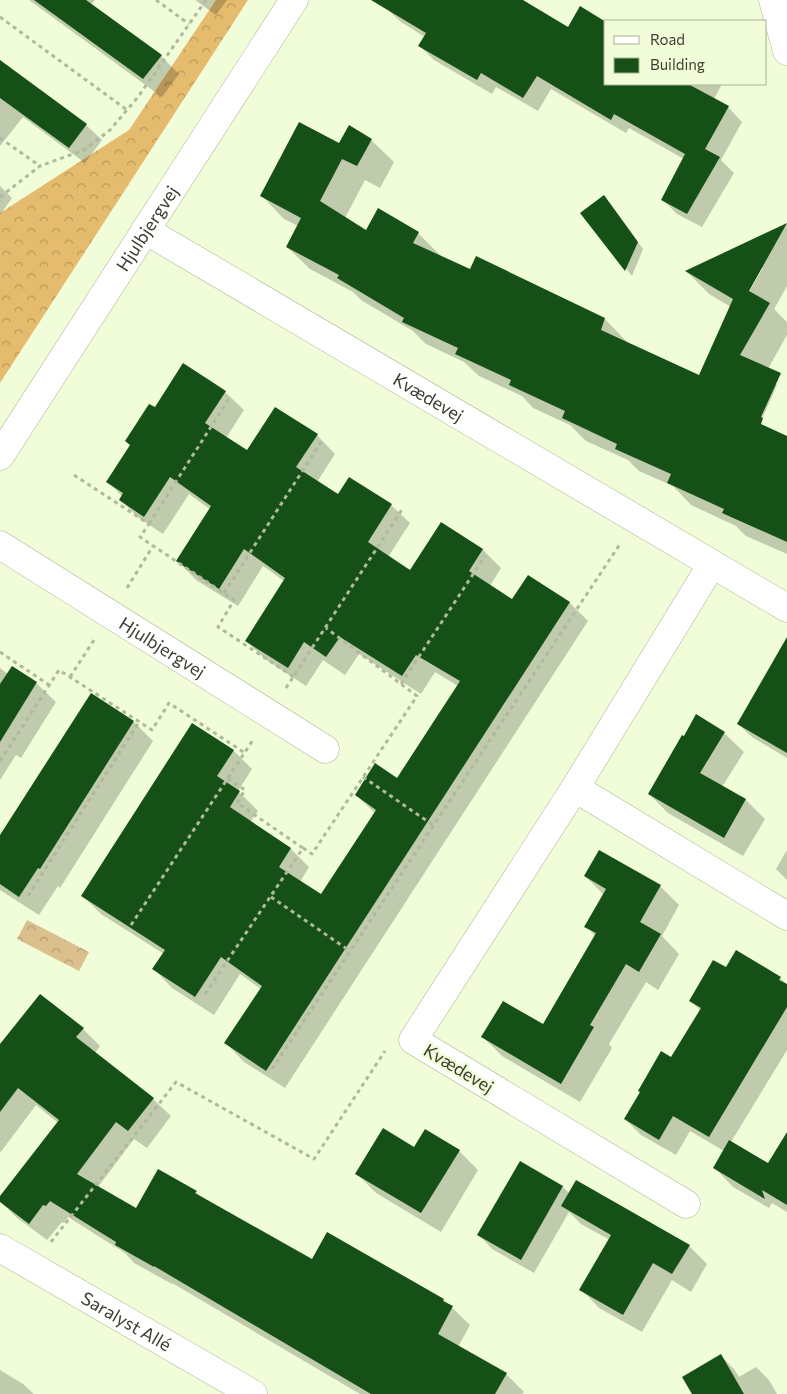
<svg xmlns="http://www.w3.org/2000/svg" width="787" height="1394" font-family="Commissioner,sans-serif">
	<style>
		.forest { fill: url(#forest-crowns) }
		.park { fill: url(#park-crowns) }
		.shadow { fill: #0003; fill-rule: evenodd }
		.building { fill: #155117 }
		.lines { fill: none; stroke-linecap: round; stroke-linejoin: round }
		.minor-casing { stroke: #aab694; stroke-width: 29 }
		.tertiary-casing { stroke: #aab694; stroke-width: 29 }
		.path { stroke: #afb99d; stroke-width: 3; stroke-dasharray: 4 4; stroke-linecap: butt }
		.minor { stroke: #fff; stroke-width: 28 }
		.tertiary { stroke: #fff; stroke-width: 28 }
		.labels { text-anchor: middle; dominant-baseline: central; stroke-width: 5; stroke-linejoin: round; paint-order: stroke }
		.street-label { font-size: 18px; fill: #3a3f31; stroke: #f0fdd8 }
	</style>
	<defs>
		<pattern id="forest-crowns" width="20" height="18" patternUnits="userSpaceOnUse" patternTransform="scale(1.25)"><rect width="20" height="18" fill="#e5bc6e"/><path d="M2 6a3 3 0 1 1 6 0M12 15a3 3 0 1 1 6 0" fill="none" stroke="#bb9a5b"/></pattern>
		<pattern id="park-crowns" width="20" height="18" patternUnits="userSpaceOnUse" patternTransform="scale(1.25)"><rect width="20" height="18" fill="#dbc08e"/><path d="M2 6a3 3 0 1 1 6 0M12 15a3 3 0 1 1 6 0" fill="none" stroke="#b39d75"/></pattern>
	</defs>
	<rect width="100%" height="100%" fill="#f0fdd8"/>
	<path class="forest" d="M216,0H248L0,383V213L129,130Z"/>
	<path class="park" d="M27,920L89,952L79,971L17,939Z"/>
	<g class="shadow">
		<path d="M29,0H95L91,5L161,56L179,74L162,97Z"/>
		<path d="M195,0H227L216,15Z"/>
		<path d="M392,0H521L606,84H718L721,86L714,99L728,107L742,122L721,160L734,173L702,227L677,214L662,199L684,159L629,128L626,133L551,89L538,111L496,87L492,94L434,60L420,46L425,37L401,22L386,8Z"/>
		<path d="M0,62L86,125L102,140L85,163L23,117L0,146Z"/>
		<path d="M371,140L394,162L380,188L365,180L345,218L366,231L418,233L441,256L471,271L605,319L627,342V343L700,377L731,307L709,294L687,272L787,224V286L774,309L787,322V335L765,374L777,385L757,430L787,443V554L746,536L736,526L691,505L673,486L639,471L628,460L586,441L570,425L533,408L522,396L479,376L464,362L426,344L413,331L361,300L353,292L310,269L287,247L298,226L284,219L262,196L339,145ZM760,268H763L746,297L744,296Z"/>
		<path d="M0,186L12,198L0,215Z"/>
		<path d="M610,204L643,249L632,276L582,213Z"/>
		<path d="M225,392L244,410L226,438L248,452L317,435L335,454L317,482L339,496L391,505L410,523L388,557L410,572L441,523L483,550L501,568L490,586L513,601L529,576L570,603L588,621L285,1088L244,1062L226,1043L261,989L240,974L214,1015L172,988L154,969L164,954L101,914L82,895L193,725L234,751L252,769L238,791L258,811L250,822L291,849L309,867L300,882L321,896L376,814L356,795L397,780L458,686L435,672L421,694L359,654L345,675L323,660L306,686L265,659L246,641L284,581L263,566L238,606L196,580L178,561L211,510L189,494L163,534L139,518L120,500L123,497L108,482L131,446L126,441L155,409Z"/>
		<path d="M787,661V758L752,737L738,724Z"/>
		<path d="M0,668L8,674L12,668L36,683L56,702L21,758L16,755L0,780Z"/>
		<path d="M91,695L134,722L153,741L60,888L58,886L39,915L0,890V838Z"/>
		<path d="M724,733L744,752L722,787L746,800L765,819L743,856L668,813L649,794Z"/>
		<path d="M787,850V880L776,869Z"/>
		<path d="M585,876L660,886L679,905L662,936L679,954L658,990L646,982L609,1044L612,1048L580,1102L502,1056L483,1037L543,1026L595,936L586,926L604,895Z"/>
		<path d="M726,969L780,978L787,985V1050L731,1142L769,1165L787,1134V1212L772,1203L769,1208L733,1187L714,1167L724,1151L690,1131L676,1155L641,1135L625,1119L671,1059L701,1011L691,1001Z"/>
		<path d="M83,1029L100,1046L95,1053L153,1099L171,1116L147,1148L134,1139L98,1187L136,1210L196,1192L202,1199L312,1261L328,1234L444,1300L470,1325L458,1347L506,1374L524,1392L522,1394H360L172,1283V1284L134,1263L125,1253L68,1217L64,1223L62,1222L47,1240L16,1217L0,1201V1198L58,1123L36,1105L0,1153V1069Z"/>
		<path d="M415,1149L459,1151L478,1170L441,1232L376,1193L357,1174Z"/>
		<path d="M521,1163L563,1187L570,1194L689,1246L707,1264L691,1292L672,1280L642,1332L599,1308L581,1289L610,1240L581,1224L569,1212L534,1273L492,1249L479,1235Z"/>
		<path d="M721,1356L734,1369L739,1377L756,1367L769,1380L777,1394H693Z"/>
		<path d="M0,1370L23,1384L34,1394H0Z"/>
	</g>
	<g class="building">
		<path d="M34,0H86L162,55L143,79Z"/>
		<path d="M371,0H523L568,27L580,6L606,22V84H688L729,106L705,149L720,157L687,214L661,200L685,154L614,114L611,120L537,76L523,98L481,73L477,80L418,46L426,33Z"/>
		<path d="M0,60L87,124L69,148L0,98Z"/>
		<path d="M299,122L339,143L349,125L372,139L357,166L342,159L320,201L366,230L378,208L419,232L413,243L470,269L476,256L605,318L601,330L699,375L733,299L685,271L787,223L749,291L770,303L740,355L781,373L761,417L763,418L761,424L787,436V542L722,513L724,509L667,483L671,474L615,449L617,444L562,418L565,411L509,385L511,380L455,354L458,348L402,322L404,318L337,278L339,275L286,247L301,218L260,196Z"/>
		<path d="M604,195L638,242L625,271L580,213Z"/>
		<path d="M183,363L226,391L205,423L247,450L275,407L318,434L296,467L338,494L349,477L392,504L368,542L410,570L441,522L483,549L469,571L512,599L528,575L570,602L266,1071L224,1043L262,986L221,957L195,997L152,969L165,950L81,896L192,723L234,750L217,776L240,791L230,807L291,848L279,867L321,894L376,810L355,795L375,763L397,778L460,681L416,655L402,676L340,637L326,657L304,642L288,668L245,641L285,578L244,549L219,589L176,561L211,506L170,477L144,517L119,500L123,493L106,482L130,445L125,441L149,404L155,407Z"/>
		<path d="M787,637V753L737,724Z"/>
		<path d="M12,666L37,682L0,742V684Z"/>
		<path d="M91,693L134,721L40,869L38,868L19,897L0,884V835Z"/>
		<path d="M696,714L725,732L700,773L746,799L724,838L648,794L682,735L684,736Z"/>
		<path d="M599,850L661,885L640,922L661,934L639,972L626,964L590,1025L594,1027L561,1084L481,1037L503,1001L543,1024L596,933L584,927L606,889L584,876Z"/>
		<path d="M736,950L781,977L779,980L787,984V1007L709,1137L673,1116L659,1140L624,1119L640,1092L638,1091L661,1051L671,1057L701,1008L689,1001L713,960L726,967Z"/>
		<path d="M40,994L84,1028L76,1037L154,1098L128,1131L116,1122L77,1174L136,1208L158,1169L197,1191L195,1193L312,1259L327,1232L444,1299L443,1301L453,1306L438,1334L507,1373L495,1394H371L154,1266V1267L115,1245L116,1242L50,1201L46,1206L43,1205L29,1224L0,1202V1196L59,1120L18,1088L0,1112V1044Z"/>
		<path d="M383,1128L414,1147L425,1129L460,1150L421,1213L355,1174Z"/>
		<path d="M787,1132V1205L762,1190L765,1199L713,1168L729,1140L768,1163Z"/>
		<path d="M520,1161L563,1186L521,1260L477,1235Z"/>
		<path d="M576,1180L690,1245L672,1274L653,1263L623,1315L579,1290L611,1235L561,1206Z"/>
		<path d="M721,1354L744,1394H692L682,1377Z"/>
	</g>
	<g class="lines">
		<defs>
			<g id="minor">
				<path d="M773,0L787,51"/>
				<path id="s1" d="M145,230L787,608"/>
				<path id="s2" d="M0,456L294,0"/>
				<path id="s3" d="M0,545L325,749"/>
				<path d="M575,788L787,916"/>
				<path d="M686,1204L413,1040L575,788L712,564"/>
			</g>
			<g id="tertiary">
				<path id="s4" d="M0,1248L253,1394"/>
			</g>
		</defs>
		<use href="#minor" class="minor-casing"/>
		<use href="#tertiary" class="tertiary-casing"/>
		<g class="path">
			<path d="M156,0L189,24"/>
			<path d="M0,17L127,110"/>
			<path d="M0,138L40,166"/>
			<path d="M0,197L40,166L84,150L110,130L138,97L206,0"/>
			<path d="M74,475L149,524L140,537L234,600L218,627L294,677"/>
			<path d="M149,524L230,397"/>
			<path d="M127,588L153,546"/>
			<path d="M224,593L321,442"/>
			<path d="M0,652L49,685"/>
			<path d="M70,677L94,640"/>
			<path d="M401,684L485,556"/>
			<path d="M286,688L403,508"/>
			<path d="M0,761L59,670L152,730L169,703L245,753"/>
			<path d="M363,777L433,825"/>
			<path d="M303,848L312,854L417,696L326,628"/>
			<path d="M28,896L139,722"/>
			<path d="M271,897L350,951"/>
			<path d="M131,925L253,740"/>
			<path d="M205,994L303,848L237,803L245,790L228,779"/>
			<path d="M272,1069L620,544"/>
			<path d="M51,1242L176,1082L314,1159L385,1051"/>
		</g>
		<use href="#minor" class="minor"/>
		<use href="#tertiary" class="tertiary"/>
	</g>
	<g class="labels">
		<g class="street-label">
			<text stroke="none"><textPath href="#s2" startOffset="271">Hjulbjergvej</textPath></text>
			<text stroke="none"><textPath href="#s1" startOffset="329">Kvædevej</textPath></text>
			<text stroke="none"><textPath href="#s3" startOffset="192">Hjulbjergvej</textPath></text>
			<text transform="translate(459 1068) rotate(31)">Kvædevej</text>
			<text stroke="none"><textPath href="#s4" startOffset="146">Saralyst Allé</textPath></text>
		</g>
	</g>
	<rect x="604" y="20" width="162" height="65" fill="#f0fdd8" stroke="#a7b195"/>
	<rect x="614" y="36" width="25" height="8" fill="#ffffff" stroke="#a7b195"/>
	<text x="650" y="45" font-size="15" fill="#3a3f31">Road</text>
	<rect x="614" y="58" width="25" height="15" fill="#155117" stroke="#a7b195"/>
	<text x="650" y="70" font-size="15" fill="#3a3f31">Building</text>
</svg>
